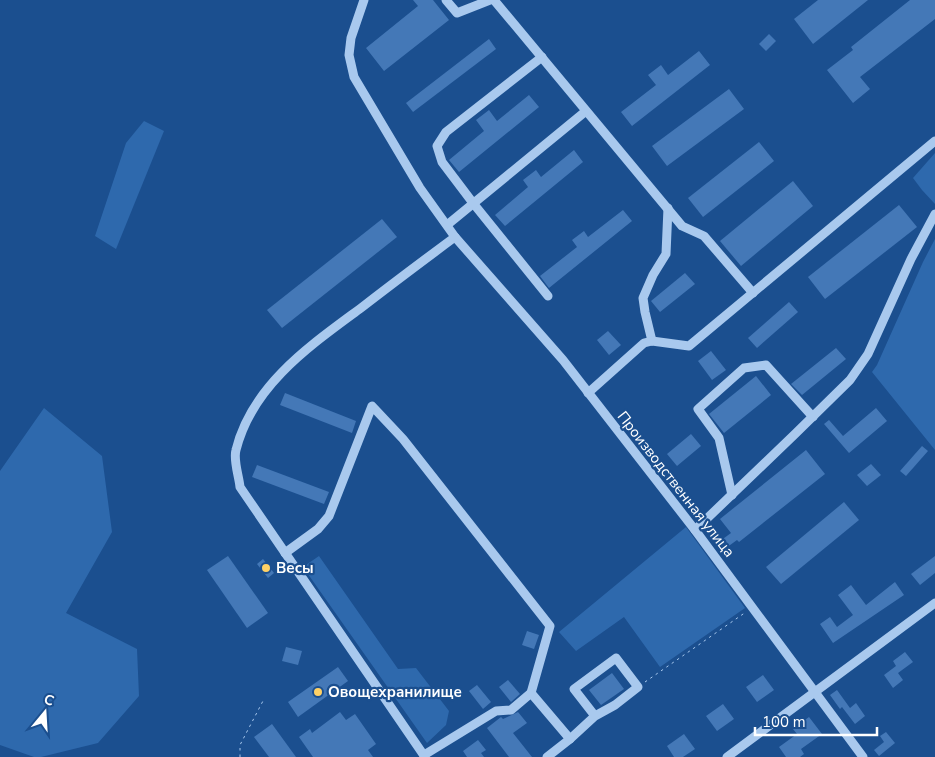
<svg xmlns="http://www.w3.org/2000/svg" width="935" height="757" font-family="'Nunito Sans',sans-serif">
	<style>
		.green { fill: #2e69ad }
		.building { fill: #4478b7 }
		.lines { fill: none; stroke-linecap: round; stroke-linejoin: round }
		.path { stroke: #a9c9ee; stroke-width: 1; stroke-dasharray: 2.5 4; stroke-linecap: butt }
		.minor { stroke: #a9c9ee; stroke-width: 9 }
		.poi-dot { fill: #ffd166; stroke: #1b4f8f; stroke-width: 2 }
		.labels { text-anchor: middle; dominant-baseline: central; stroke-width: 4.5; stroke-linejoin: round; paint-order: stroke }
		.street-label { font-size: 15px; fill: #fff; stroke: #1b4f8f }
		.poi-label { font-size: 15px; font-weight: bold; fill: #fff; stroke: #1b4f8f; text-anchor: start }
	</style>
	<rect width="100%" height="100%" fill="#1b4f8f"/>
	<g class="green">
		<path d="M144,121L164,131L116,249L95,236L126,143Z"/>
		<path d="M935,153V204L922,190L913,178Z"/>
		<path d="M935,239V450L872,372L877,365L923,262Z"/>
		<path d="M44,408L102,456L112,532L66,613L137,649L139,696L98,743L41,757H34L0,745V471Z"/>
		<path d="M686,527L745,608L660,667L624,617L576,651L559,632Z"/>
		<path d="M319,556L398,669L416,668L449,711L446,725L427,743L303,567Z"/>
	</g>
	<g class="building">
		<path d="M413,0H433L449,20L384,71L366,48L418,6Z"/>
		<path d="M818,0H868L813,44L794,19Z"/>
		<path d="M910,0H935V19L860,77L870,89L853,103L827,70L853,50L851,47Z"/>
		<path d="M769,34L776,41L766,51L759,44Z"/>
		<path d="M489,39L496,49L413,112L406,103Z"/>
		<path d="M699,51L710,65L632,126L621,112L656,85L648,75L661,65L668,75Z"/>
		<path d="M729,89L744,109L667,166L652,146Z"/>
		<path d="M529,95L539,107L459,172L449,160L484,131L476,120L489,110L497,121Z"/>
		<path d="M759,142L774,161L703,217L688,198Z"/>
		<path d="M574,150L583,162L505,226L495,215L528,187L523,180L536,170L541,177Z"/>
		<path d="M793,181L813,206L741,266L720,241Z"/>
		<path d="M899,205L917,227L825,299L808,277Z"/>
		<path d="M623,210L632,221L549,288L540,276L577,247L572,240L584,231L588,237Z"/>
		<path d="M382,219L397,237L282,328L267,310Z"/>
		<path d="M685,273L695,284L660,312L651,301Z"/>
		<path d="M789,302L798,312L757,348L748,338Z"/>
		<path d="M608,331L621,345L609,355L597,340Z"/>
		<path d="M836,348L846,359L802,395L791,384Z"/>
		<path d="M711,351L726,370L712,380L698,361Z"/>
		<path d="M756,376L771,395L724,433L709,414Z"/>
		<path d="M285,393L356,421L352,433L280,405Z"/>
		<path d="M876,408L887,421L849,453L824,424L829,420L843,436Z"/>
		<path d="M691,434L701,446L677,466L667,454Z"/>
		<path d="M922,446L928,451L906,476L900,471Z"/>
		<path d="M806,450L825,474L739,542L737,540L726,548L720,541L731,533L720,519Z"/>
		<path d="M871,464L881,475L867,486L857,475Z"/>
		<path d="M257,465L329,492L324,504L252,477Z"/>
		<path d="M844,502L859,520L781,584L766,567Z"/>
		<path d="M228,556L268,613L247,628L207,570Z"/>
		<path d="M935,556V573L920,585L911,574Z"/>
		<path d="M263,559L274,573L268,578L257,564Z"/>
		<path d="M895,582L904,595L833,643L820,624L830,617L837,627L853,615L838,595L851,585L866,605Z"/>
		<path d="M527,631L539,635L534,649L522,645Z"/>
		<path d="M286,647L302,651L298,665L282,661Z"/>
		<path d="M905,652L913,662L898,673L903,680L893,688L884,675L896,666L893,661Z"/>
		<path d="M338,667L348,681L298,717L288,702Z"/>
		<path d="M612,673L624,689L601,705L589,690Z"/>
		<path d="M763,675L774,690L757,702L746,687Z"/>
		<path d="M508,680L520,694L511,702L499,687Z"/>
		<path d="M477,685L491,702L483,709L469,691Z"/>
		<path d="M837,690L850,708L856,703L865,716L855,724L842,707L840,709L830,695Z"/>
		<path d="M723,704L734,719L717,731L706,716Z"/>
		<path d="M340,712L346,720L355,714L376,744L368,750L373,757H313L299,737L310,729L312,733Z"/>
		<path d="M518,712L527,723L513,733L532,757H509L487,728L501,717L503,719Z"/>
		<path d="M809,717L822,734L801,749L804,754L800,757H786L779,747L797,734L793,729Z"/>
		<path d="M272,724L296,757H269L254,737Z"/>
		<path d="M886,732L895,743L879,756L874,750L884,742L880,736Z"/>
		<path d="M684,734L695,749L683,757H674L667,746Z"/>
		<path d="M478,740L486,750L481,753L484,757H467L463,751Z"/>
	</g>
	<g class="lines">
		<g class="path">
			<path d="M645,682L746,612"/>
			<path d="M240,757V745L264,699"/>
		</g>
		<g class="minor">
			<path d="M364,0L351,38L349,55L354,77L420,188L455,237C424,260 392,284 361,308C311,345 252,385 236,450C233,460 239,476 240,487L425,757"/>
			<path d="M446,0L457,13L490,0"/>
			<path d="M494,0L682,226L704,236L753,293"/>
			<path d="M542,57L446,132L437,146L442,162L473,203L548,296"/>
			<path d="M447,225L586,111"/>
			<path d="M455,237L563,360L695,530L863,757"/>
			<path d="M652,341L645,312L643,298L653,275L666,254L668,208"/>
			<path d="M588,393L644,343L652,341L689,346L935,141"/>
			<path d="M732,495L719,438L698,409L744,368L766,365L813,417"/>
			<path d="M695,530L795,434L850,380L868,354L911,259L935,214"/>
			<path d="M285,553L318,529L329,516L372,406L403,439L550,626L531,693"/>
			<path d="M424,755L496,711L511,710L531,693L570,739"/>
			<path d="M547,757L570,739L595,716L615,705L638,687L616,658L574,689L595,716"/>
			<path d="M727,757L935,603"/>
		</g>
	</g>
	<g class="poi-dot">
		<circle cx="266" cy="568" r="5"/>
		<circle cx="318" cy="692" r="5"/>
	</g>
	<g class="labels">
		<g class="street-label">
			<text transform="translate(676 484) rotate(52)">Производственная улица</text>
		</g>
		<g class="poi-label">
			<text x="276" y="568">Весы</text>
			<text x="328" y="692">Овощехранилище</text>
		</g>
	</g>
	<g transform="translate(45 712) rotate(18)" stroke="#1b4f8f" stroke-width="4" paint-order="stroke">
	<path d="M0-4L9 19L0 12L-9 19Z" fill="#ffffff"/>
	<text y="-8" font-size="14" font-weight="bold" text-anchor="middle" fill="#ffffff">С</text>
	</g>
	<path d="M755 727v8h122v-8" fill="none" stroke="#ffffff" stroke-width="2.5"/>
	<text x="762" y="727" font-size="15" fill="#ffffff" stroke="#1b4f8f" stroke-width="4" paint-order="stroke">100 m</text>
</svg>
